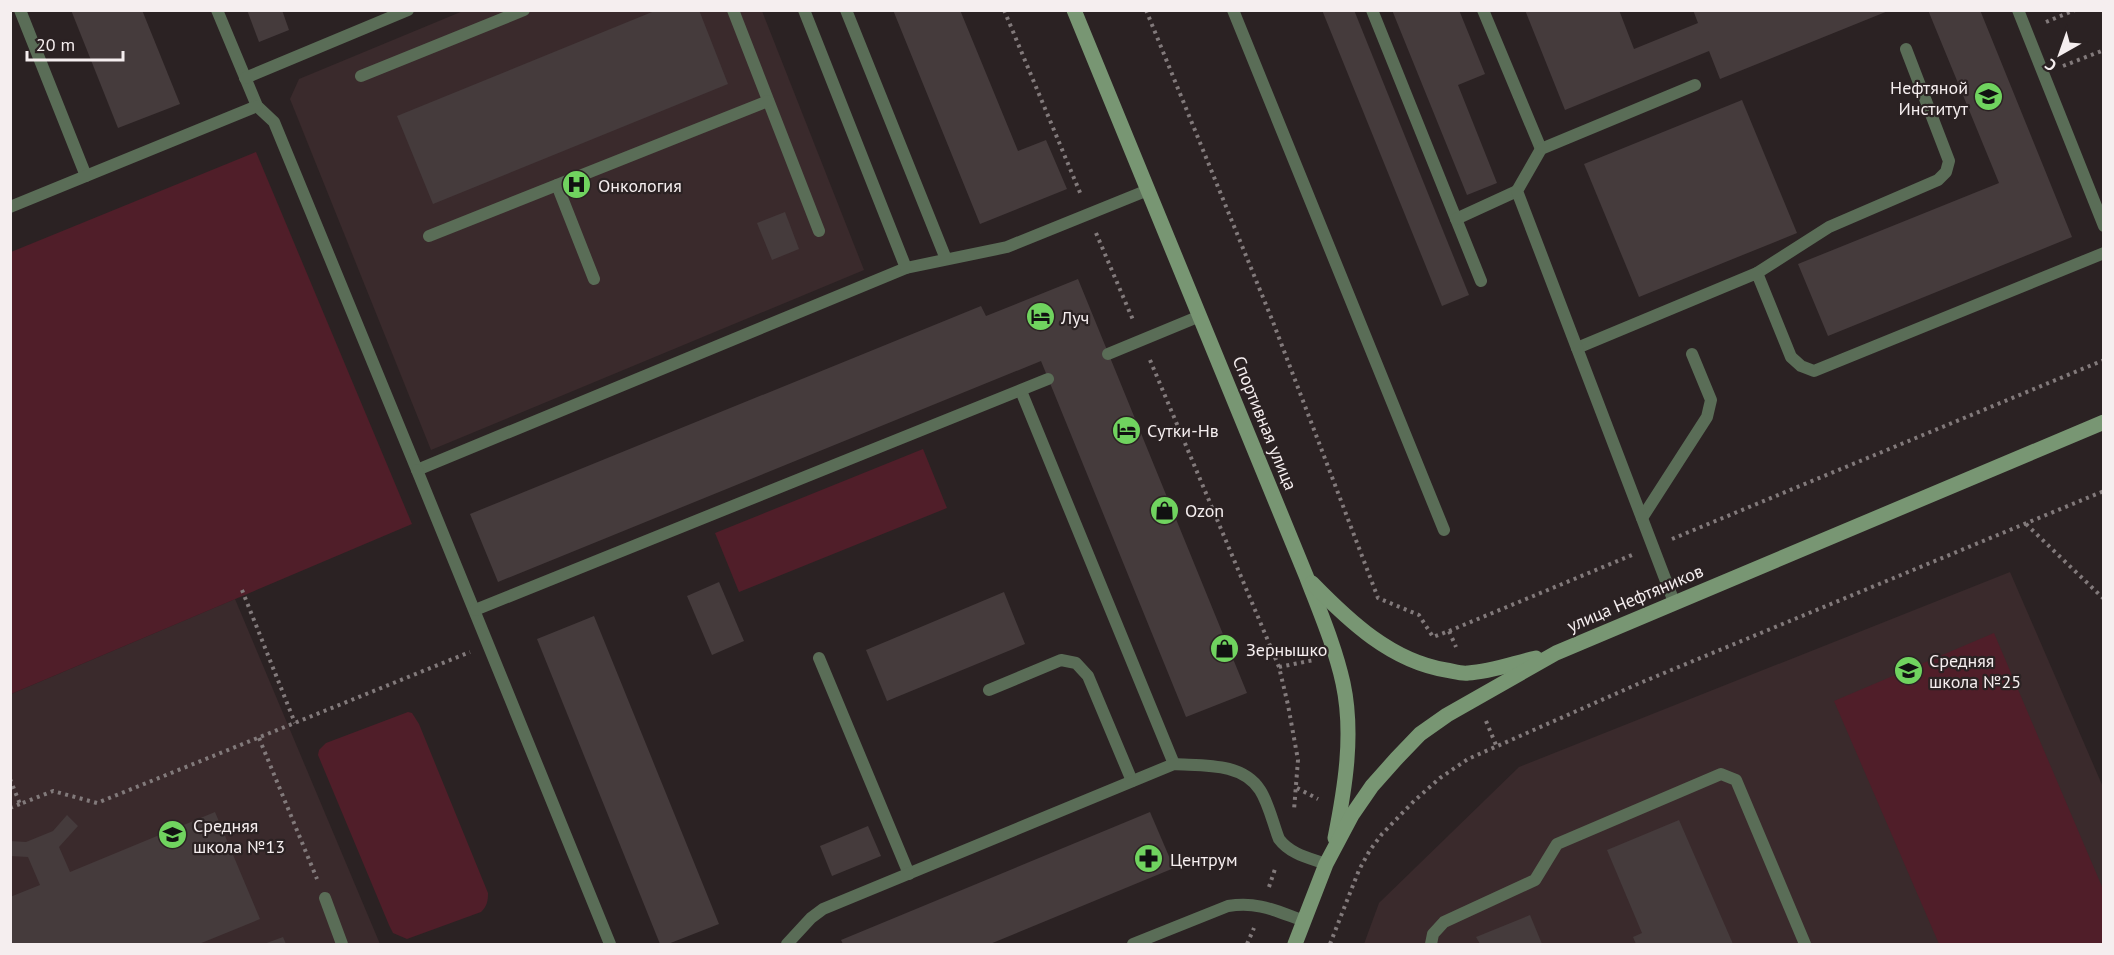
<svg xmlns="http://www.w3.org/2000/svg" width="2114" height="955" font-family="'PT Sans',sans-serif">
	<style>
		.built { fill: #3a2a2c }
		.green { fill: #501e29 }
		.building { fill: #453b3c }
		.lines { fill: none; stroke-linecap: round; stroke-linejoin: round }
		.path { stroke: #827a7b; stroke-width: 4; stroke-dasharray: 3 4.5; stroke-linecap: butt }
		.lane { stroke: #5a6d57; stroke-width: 12 }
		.secondary { stroke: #789673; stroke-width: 15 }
		.labels { text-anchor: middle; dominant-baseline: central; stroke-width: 4.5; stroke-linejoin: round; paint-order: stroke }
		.poi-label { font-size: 18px; fill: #f5eeef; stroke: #2b2223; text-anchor: start }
		.street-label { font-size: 18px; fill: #f5eeef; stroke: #2b2223 }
	</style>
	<rect width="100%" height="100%" fill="#2b2223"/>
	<g class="built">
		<path d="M463,11H762L864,270L431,450L290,99L299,79Z"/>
		<path d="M2010,572L2103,787V944H1364L1379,903L1519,767Z"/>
		<path d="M235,599L380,944H11V694Z"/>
	</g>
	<g class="green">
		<path d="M256,152L412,524L11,694V252Z"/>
		<path d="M923,449L947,508L739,592L715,533Z"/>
		<path d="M1994,633L2103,889V944H1939L1834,701Z"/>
		<path d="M408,712L412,713L419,724L488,893C488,901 487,906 481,912L407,939L393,933L389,925L318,755L319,750L326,743Z"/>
	</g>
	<g class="building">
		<path d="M71,10H142L180,104L118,128Z"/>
		<path d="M247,10H282L289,30L259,42Z"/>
		<path d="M657,10H699L728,84L433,204L397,116Z"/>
		<path d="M893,10H960L1018,151L1046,140L1067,189L980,224Z"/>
		<path d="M1322,10H1354L1469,295L1442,306Z"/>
		<path d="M1392,10H1459L1485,74L1458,85L1497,183L1467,195Z"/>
		<path d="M1525,10H1619L1634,49L1698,23L1693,10L1888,11L1720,79L1709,51L1565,110Z"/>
		<path d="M1928,10H1980L2072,237L1828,336L1798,264L1999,183Z"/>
		<path d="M1742,100L1797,233L1639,297L1584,164Z"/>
		<path d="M785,212L799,249L772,260L757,223Z"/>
		<path d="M1078,279L1247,693L1186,717L1041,361L498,582L470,514L981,306L986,316Z"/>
		<path d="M719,582L744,641L712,655L687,596Z"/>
		<path d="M1004,592L1025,644L887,701L866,650Z"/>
		<path d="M594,616L719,924L668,944H660L537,639Z"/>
		<path d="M215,812L260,919L199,944H10V897L40,885L28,857L10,856V841L26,842L53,831L67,815L78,826L59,847L70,872Z"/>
		<path d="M1150,812L1174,868L990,944H843L841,940Z"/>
		<path d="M1679,820L1733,944H1636L1633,937L1642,933L1607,850Z"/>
		<path d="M868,826L881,856L832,876L820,846Z"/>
		<path d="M1530,915L1542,944H1480L1476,937Z"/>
		<path d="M283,937L286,944H264Z"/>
	</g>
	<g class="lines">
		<g class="path">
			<path d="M1004,10L1081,195"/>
			<path d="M1146,10L1273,322L1378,598L1419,615L1433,637L1449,631L1456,647"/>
			<path d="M2046,22L2075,10"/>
			<path d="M2063,66L2104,50"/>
			<path d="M1096,233L1133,320"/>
			<path d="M1150,360L1279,667L1288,705L1298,760L1294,810"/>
			<path d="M2026,524L2104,599"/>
			<path d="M1672,539L2104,360"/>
			<path d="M242,590L295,723"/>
			<path d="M1449,631L1632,555"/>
			<path d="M1279,667L1314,660"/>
			<path d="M1486,721L1496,745"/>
			<path d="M259,738L317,879"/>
			<path d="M10,779L20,804L53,791L97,803L470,652"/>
			<path d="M1297,788L1318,799"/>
			<path d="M10,808L20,804"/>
			<path d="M1269,887L1276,866"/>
			<path d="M1247,944L1254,928"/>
			<path d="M1330,944L1359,870L1370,850L1382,834L1414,801L1440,778L1468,759L1640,683L2104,491"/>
		</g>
		<g class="lane">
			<path d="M20,10L86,176"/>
			<path d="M217,10L257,106L274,122L417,470L906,268L1007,247L1148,190"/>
			<path d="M733,10L819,231"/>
			<path d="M804,10L906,268"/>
			<path d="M846,10L946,259"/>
			<path d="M1233,10L1444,530"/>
			<path d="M1372,10L1481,281"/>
			<path d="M1483,10L1541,149"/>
			<path d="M2018,10L2104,226"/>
			<path d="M361,76L524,10"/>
			<path d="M245,78L408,10"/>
			<path d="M557,185L594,279"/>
			<path d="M10,207L257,106"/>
			<path d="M1456,219L1517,191"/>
			<path d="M429,236L768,101"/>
			<path d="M1757,273L1829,227L1938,180L1946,172L1949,161L1906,49"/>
			<path d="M1577,348L1757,273L1791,357L1801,366L1814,371L2104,253"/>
			<path d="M1108,354L1200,316"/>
			<path d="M1021,391L1174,764"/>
			<path d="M417,470L610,944"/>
			<path d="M1642,518L1707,417L1711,400L1692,354"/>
			<path d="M1674,602L1517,191L1541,149L1695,85"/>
			<path d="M475,610L1048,379"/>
			<path d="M819,658L909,874"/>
			<path d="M989,690L1061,660L1076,663L1088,676L1132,781"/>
			<path d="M325,898L342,944"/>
			<path d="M787,944L811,918L823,909L1174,764C1203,766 1242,762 1260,790C1269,804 1273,824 1279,839C1290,854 1309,858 1326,864"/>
			<path d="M1133,944L1228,906C1258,901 1276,911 1304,921"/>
			<path d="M1431,944L1433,934L1444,922L1535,880L1557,844L1721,774L1736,780L1805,944"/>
		</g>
		<g class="secondary">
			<path d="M1074,10L1307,578C1320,612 1335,647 1343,683C1354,734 1345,788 1335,838"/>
			<path d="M1312,583C1349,621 1391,661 1446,670C1453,671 1461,674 1468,673C1491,672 1514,663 1536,658"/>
			<path d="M1295,944L1326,864L1352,815L1372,786L1396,759L1420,734L1447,715L1556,653L2104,422"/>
		</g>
	</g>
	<defs>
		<symbol id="university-disc" viewBox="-11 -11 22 22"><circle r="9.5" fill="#70d35f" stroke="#2b2223"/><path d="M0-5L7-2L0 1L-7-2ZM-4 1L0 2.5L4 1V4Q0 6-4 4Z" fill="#111"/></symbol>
		<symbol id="hospital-disc" viewBox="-11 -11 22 22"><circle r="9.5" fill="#70d35f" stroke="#2b2223"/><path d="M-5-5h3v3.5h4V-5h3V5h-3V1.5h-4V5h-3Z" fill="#111"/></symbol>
		<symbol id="hotel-disc" viewBox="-11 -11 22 22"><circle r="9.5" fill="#70d35f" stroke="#2b2223"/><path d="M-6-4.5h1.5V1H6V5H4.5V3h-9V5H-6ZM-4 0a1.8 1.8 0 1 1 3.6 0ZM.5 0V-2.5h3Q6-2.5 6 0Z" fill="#111"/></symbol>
		<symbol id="shop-disc" viewBox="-11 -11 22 22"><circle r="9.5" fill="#70d35f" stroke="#2b2223"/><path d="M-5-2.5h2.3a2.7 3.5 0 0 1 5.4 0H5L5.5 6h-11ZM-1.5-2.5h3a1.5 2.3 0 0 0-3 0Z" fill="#111"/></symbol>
		<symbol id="school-disc" viewBox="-11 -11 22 22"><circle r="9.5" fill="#70d35f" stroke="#2b2223"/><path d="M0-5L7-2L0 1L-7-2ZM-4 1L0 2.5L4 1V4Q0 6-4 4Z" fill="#111"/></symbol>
		<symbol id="pharmacy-disc" viewBox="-11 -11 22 22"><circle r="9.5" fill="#70d35f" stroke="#2b2223"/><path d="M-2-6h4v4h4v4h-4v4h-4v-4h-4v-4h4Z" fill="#111"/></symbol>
	</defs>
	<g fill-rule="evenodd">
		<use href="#university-disc" x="1972" y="80" width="33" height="33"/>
		<use href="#hospital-disc" x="560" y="168" width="33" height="33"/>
		<use href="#hotel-disc" x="1024" y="300" width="33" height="33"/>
		<use href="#hotel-disc" x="1110" y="414" width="33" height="33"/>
		<use href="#shop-disc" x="1148" y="494" width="33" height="33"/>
		<use href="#shop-disc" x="1208" y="632" width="33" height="33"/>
		<use href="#school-disc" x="1892" y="654" width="33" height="33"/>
		<use href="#school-disc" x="156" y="818" width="33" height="33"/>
		<use href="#pharmacy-disc" x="1132" y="842" width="33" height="33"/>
	</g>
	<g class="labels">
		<g class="poi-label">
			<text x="1968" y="87" text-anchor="end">Нефтяной<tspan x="1968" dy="21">Институт</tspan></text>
			<text x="598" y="185">Онкология</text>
			<text x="1061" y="317">Луч</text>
			<text x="1147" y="430">Сутки-Нв</text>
			<text x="1185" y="510">Ozon</text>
			<text x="1246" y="649">Зернышко</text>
			<text x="1929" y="660">Средняя<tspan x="1929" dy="21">школа №25</tspan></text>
			<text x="193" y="825">Средняя<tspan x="193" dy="21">школа №13</tspan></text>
			<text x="1170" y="859">Центрум</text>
		</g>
		<g class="street-label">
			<text transform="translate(1265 423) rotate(68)">Спортивная улица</text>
			<text transform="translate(1635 598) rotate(-23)">улица Нефтяников</text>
		</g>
	</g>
	<rect width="2114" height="955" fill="none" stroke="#f5eeef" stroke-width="24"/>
	<g transform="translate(2060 54) rotate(220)" stroke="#2b2223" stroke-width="4.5" paint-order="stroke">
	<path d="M0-4.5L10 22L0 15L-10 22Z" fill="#f5eeef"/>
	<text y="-9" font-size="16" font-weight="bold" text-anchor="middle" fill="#f5eeef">С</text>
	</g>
	<path d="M27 51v9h96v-9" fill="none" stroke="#f5eeef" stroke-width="3"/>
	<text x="36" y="51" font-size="18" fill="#f5eeef" stroke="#2b2223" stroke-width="4.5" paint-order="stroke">20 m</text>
</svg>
